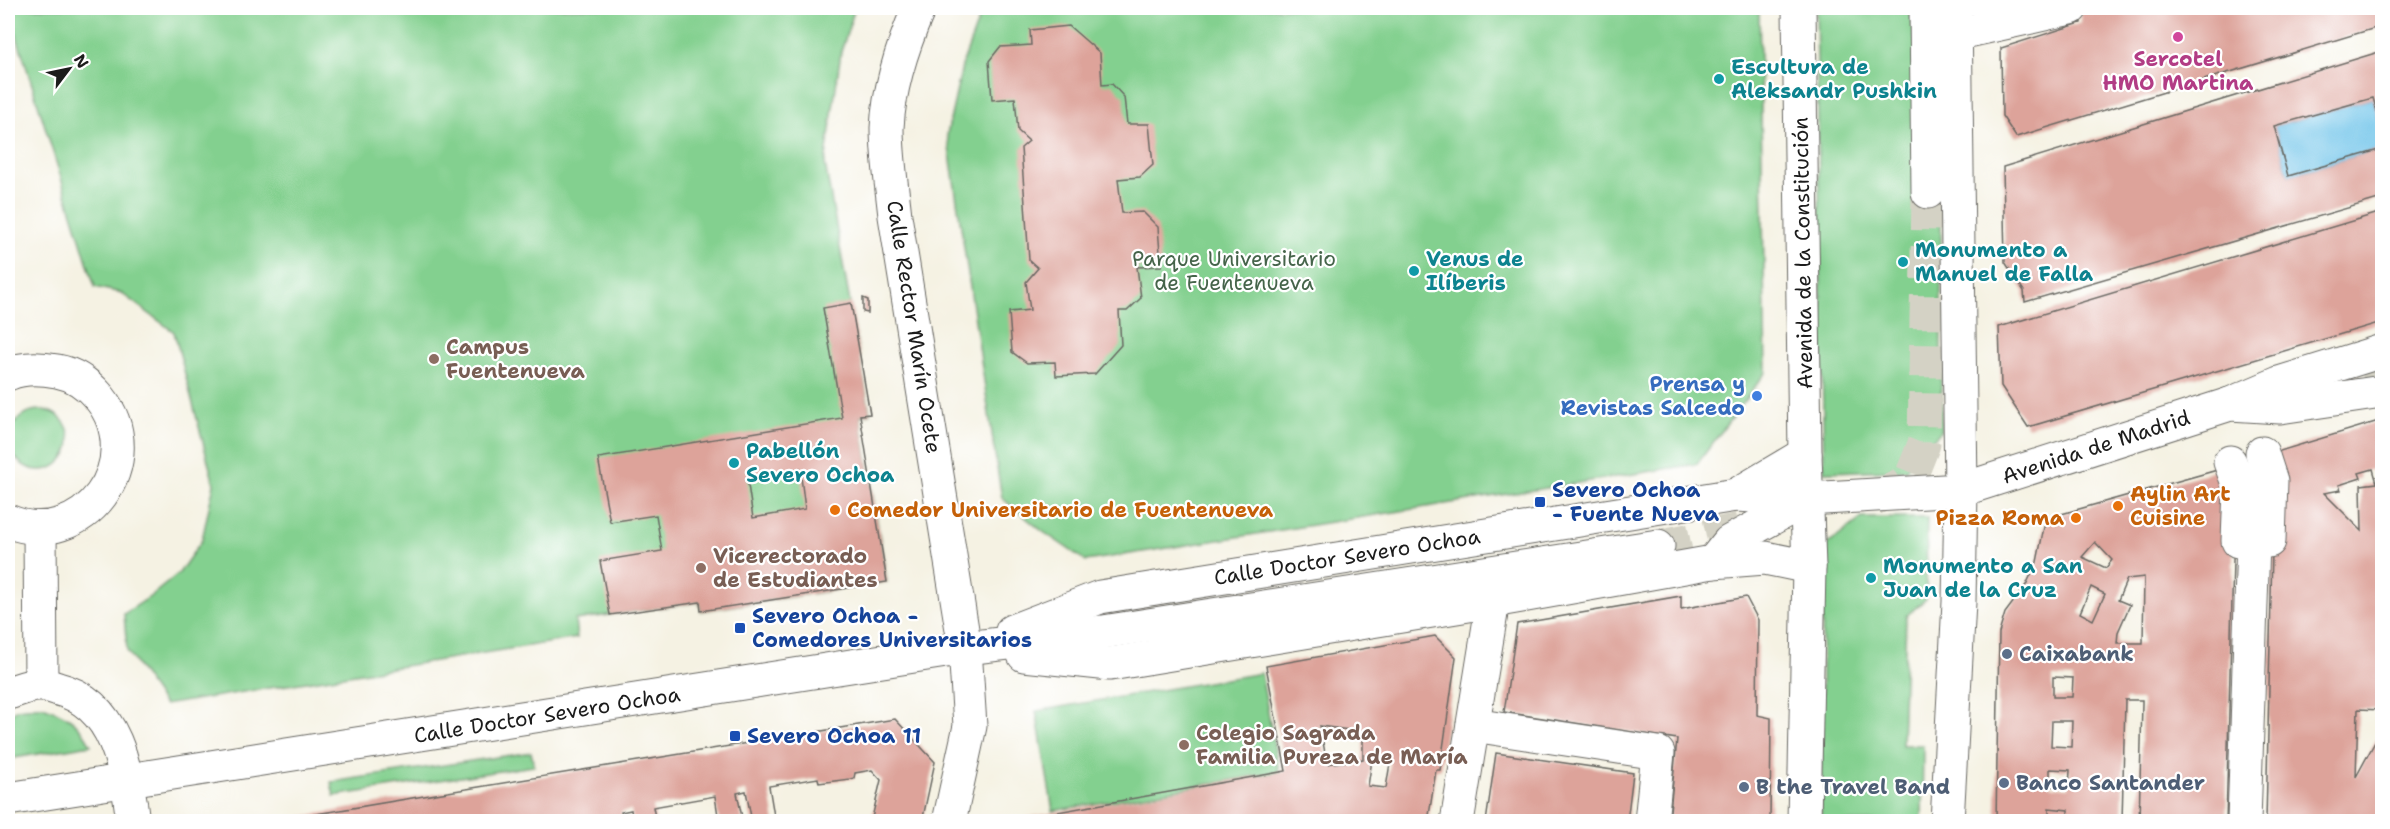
<svg xmlns="http://www.w3.org/2000/svg" width="2390" height="829" font-family="'Shantell Sans',sans-serif">
	<style>
		.green { fill: #83d08f; stroke: #507656; stroke-width: 1.5 }
		.water { fill: #6cc2e9; stroke: #446f82; stroke-width: 1.5 }
		.building { fill: #dda39a; fill-rule: evenodd }
		.lines { fill: none; stroke-linecap: round; stroke-linejoin: round }
		.major-tunnel { stroke: #d4d2c5; stroke-width: 33; stroke-dasharray: 33 16; stroke-linecap: butt }
		.minor-casing { stroke: #686762; stroke-width: 35 }
		.major-casing { stroke: #686762; stroke-width: 35 }
		.minor { stroke: #fff; stroke-width: 33 }
		.major { stroke: #fff; stroke-width: 33 }
		.hotel-dot { fill: #d1479c; stroke: #fff; stroke-width: 2 }
		.culture-dot { fill: #0f9aa8; stroke: #fff; stroke-width: 2 }
		.education-dot { fill: #8d6e63; stroke: #fff; stroke-width: 2 }
		.shop-dot { fill: #3f7fe0; stroke: #fff; stroke-width: 2 }
		.transit-dot { fill: #1a4fb4; stroke: #fff; stroke-width: 2 }
		.food-dot { fill: #e8710a; stroke: #fff; stroke-width: 2 }
		.service-dot { fill: #5c6f8a; stroke: #fff; stroke-width: 2 }
		.labels { text-anchor: middle; dominant-baseline: central; stroke-width: 4.5; stroke-linejoin: round; paint-order: stroke }
		.hotel-label { font-size: 21px; font-weight: bold; fill: #b23c85; stroke: #fff }
		.culture-label { font-size: 21px; font-weight: bold; fill: #0d838f; stroke: #fff; text-anchor: start }
		.street-label { font-size: 21px; fill: #1c1c1c; stroke: #fff }
		.park-label { font-size: 21px; fill: #45644a; stroke: #fff }
		.education-label { font-size: 21px; font-weight: bold; fill: #785e54; stroke: #fff; text-anchor: start }
		.shop-label { font-size: 21px; font-weight: bold; fill: #366cbe; stroke: #fff; text-anchor: end }
		.transit-label { font-size: 21px; font-weight: bold; fill: #164399; stroke: #fff; text-anchor: start }
		.food-label { font-size: 21px; font-weight: bold; fill: #c56008; stroke: #fff; text-anchor: start }
		.service-label { font-size: 21px; font-weight: bold; fill: #4e5e75; stroke: #fff; text-anchor: start }
	</style>
	<rect width="100%" height="100%" fill="#fff"/>
	<filter id="ink" filterUnits="userSpaceOnUse"><feTurbulence type="fractalNoise" baseFrequency=".0167" numOctaves="2"/><feDisplacementMap in="SourceGraphic" scale="12" xChannelSelector="R" yChannelSelector="G"/><feConvolveMatrix kernelMatrix="1 2 1 2 8 2 1 2 1" color-interpolation-filters="sRGB"/></filter>
	<filter id="wash" filterUnits="userSpaceOnUse"><feTurbulence type="fractalNoise" baseFrequency=".008" numOctaves="4" result="noise"/><feDisplacementMap in="SourceGraphic" scale="24" xChannelSelector="R" yChannelSelector="G"/><feGaussianBlur stdDeviation="1.35" result="paint"/><feColorMatrix in="noise" values="0 0 0 0 0 0 0 0 0 0 0 0 0 0 0 0 0 1.4 0 .05"/><feComposite in="paint" operator="in"/></filter>
	<g filter="url(#wash)">
		<rect width="100%" height="100%" fill="#f5f2e3"/>
		<g class="green">
			<path d="M8,8H855L841,52L825,164L870,414L860,416L887,582L701,611L699,602L575,620L577,638L164,705L127,651L124,614L151,596L179,573L202,540L214,484L174,332L121,293L95,287Z"/>
			<path d="M983,8H1759L1766,372L1697,464L1086,561L1042,531L1002,498L998,474L947,134L963,62Z"/>
			<path d="M1816,8H1910L1941,193V431L1905,470L1824,472Z"/>
			<circle cx="40" cy="440" r="30"/>
			<path d="M1862,518H1927L1926,599L1906,616L1902,745H1923L1922,821L1821,822L1823,548Z"/>
			<path d="M1261,673L1279,772L1053,811L1036,711Z"/>
			<path d="M43,706C68,715 78,721 91,745L8,759V715L17,709Z"/>
			<path d="M531,752L534,766L334,796L331,782Z"/>
		</g>
		<path class="water" d="M2373,98L2382,130V149L2288,176L2274,126Z"/>
		<g id="blocks">
			<g class="building">
				<path d="M2081,8H2382V26L2016,137L2002,116L2001,48L2081,23Z"/>
				<path d="M1069,26L1100,53L1102,85L1112,84L1124,97L1127,124H1149L1153,165L1140,177L1118,179L1122,213L1143,212L1158,227L1161,266L1137,267L1141,298L1127,311H1119L1121,345L1095,374L1056,376L1055,362L1027,363L1012,352L1009,312L1030,310L1026,282L1038,268L1029,260L1021,148L1029,141L1018,131L1015,98L992,100L989,61L1000,47L1031,45L1030,30Z"/>
				<path d="M2382,51V128L2373,98L2274,126L2288,176L2382,149V198L2025,302L2024,291L2005,262L2003,167Z"/>
				<path d="M2382,212V322L2028,427L2001,386L1999,327Z"/>
				<path d="M863,298L868,300V313L863,312Z"/>
				<path d="M851,303L870,414L860,415L887,582L701,611L700,602L610,615L600,561L662,551L656,515L610,522L598,458L842,418L823,308ZM800,469L805,509L753,518L747,478Z"/>
				<path d="M2382,420V710L2358,709L2356,777L2382,729V822H2266L2273,505L2270,454ZM2373,469L2377,483L2361,485L2362,531L2324,493L2341,490L2339,485L2361,478L2359,473Z"/>
				<path d="M2228,467L2235,487L2226,822H2139L2142,703V700H2125L2122,822H2068V810L2049,808V822H1996L1999,633L2005,613L2026,585L2037,562L2044,527L2048,521L2058,515ZM2095,542L2112,560L2106,568L2082,557ZM2144,577L2143,643H2117L2118,632L2130,605L2118,600L2127,579ZM2091,587L2105,594L2093,620L2080,613ZM2053,677L2073,678L2072,697H2053ZM2052,721H2072L2071,747L2051,746ZM2050,769L2070,770L2069,788L2050,786Z"/>
				<path d="M1681,596V609L1746,597L1758,620L1757,715L1771,718L1770,822H1669L1677,739L1504,712L1517,624Z"/>
				<path d="M1435,636L1456,657L1440,770H1436L1428,822H1002L1286,771L1266,666ZM1320,726L1363,732V759L1327,764ZM1372,760L1390,763L1386,788L1368,786Z"/>
				<path d="M895,719L935,762L922,822H871L881,780L872,770L855,773L854,778L850,779L819,783L818,778L769,786L775,822H752L746,791L737,793L743,822H719L715,796L653,807L656,822H633L631,810L621,812L623,822H603L602,815L567,822H287V819L442,793Z"/>
				<path d="M1496,753L1633,773L1627,822H1486Z"/>
			</g>
		</g>
	</g>
	<g filter="url(#ink)">
		<use href="#blocks" fill-opacity="0" stroke="#686762" stroke-width="1.5"/>
		<g class="lines">
			<g class="major-tunnel">
				<path d="M2315,388L2382,369"/>
				<path d="M1873,500L1910,479L1924,444L1928,192"/>
				<path d="M1658,546L1759,525"/>
			</g>
			<defs>
				<g id="minor">
					<path d="M1955,34L2071,8"/>
					<path d="M8,374C23,367 41,368 57,371C74,374 88,384 99,397C151,461 83,553 8,521"/>
					<path d="M2230,404L2279,383L2382,351"/>
					<path d="M2230,462L2240,489L2238,541H2269L2271,481L2262,453"/>
					<path d="M40,528L41,684"/>
					<path d="M1473,725L1658,753L1651,822"/>
					<path d="M949,822L970,726L965,648"/>
					<path d="M1457,822L1493,601"/>
					<path d="M2244,822L2253,541"/>
				</g>
				<g id="major">
					<path d="M919,8C903,45 889,87 887,128C887,157 892,187 895,216L965,648"/>
					<path d="M1799,8L1805,454L1809,567L1804,822"/>
					<path d="M1926,8L1928,192"/>
					<path d="M1736,495L1805,454"/>
					<path d="M1713,562L1729,542L1807,499"/>
					<path d="M1012,631L1100,597L1736,495L1807,499L1961,490L2230,404L2280,407L2382,392"/>
					<path d="M1024,655L1110,664L1493,601L1713,562L1765,558L1809,567"/>
					<path d="M8,693C18,690 29,685 39,685C45,684 52,687 58,689C116,703 127,770 133,822"/>
					<path d="M8,799L965,648L1103,632L1658,546"/>
					<path d="M1947,822L1959,602L1961,490L1955,8"/>
				</g>
			</defs>
			<use href="#minor" class="minor-casing"/>
			<use href="#major" class="major-casing"/>
			<use href="#minor" class="minor"/>
			<use href="#major" class="major"/>
		</g>
	</g>
	<circle class="hotel-dot" cx="2178" cy="37" r="6"/>
	<g class="culture-dot">
		<circle cx="1719" cy="79" r="6"/>
		<circle cx="1903" cy="262" r="6"/>
		<circle cx="1414" cy="271" r="6"/>
		<circle cx="734" cy="463" r="6"/>
		<circle cx="1871" cy="578" r="6"/>
	</g>
	<g class="education-dot">
		<circle cx="434" cy="359" r="6"/>
		<circle cx="701" cy="568" r="6"/>
		<circle cx="1184" cy="745" r="6"/>
	</g>
	<circle class="shop-dot" cx="1757" cy="396" r="6"/>
	<g class="transit-dot">
		<rect x="1534" y="496" width="12" height="12" rx="3"/>
		<rect x="734" y="622" width="12" height="12" rx="3"/>
		<rect x="729" y="730" width="12" height="12" rx="3"/>
	</g>
	<g class="food-dot">
		<circle cx="2118" cy="506" r="6"/>
		<circle cx="835" cy="510" r="6"/>
		<circle cx="2076" cy="518" r="6"/>
	</g>
	<g class="service-dot">
		<circle cx="2007" cy="654" r="6"/>
		<circle cx="2004" cy="783" r="6"/>
		<circle cx="1744" cy="787" r="6"/>
	</g>
	<g class="labels">
		<g class="hotel-label">
			<text x="2178" y="59">Sercotel<tspan x="2178" dy="24">HMO Martina</tspan></text>
		</g>
		<g class="culture-label">
			<text x="1731" y="67">Escultura de<tspan x="1731" dy="24">Aleksandr Pushkin</tspan></text>
			<text x="1915" y="250">Monumento a<tspan x="1915" dy="24">Manuel de Falla</tspan></text>
			<text x="1426" y="259">Venus de<tspan x="1426" dy="24">Ilíberis</tspan></text>
			<text x="746" y="451">Pabellón<tspan x="746" dy="24">Severo Ochoa</tspan></text>
			<text x="1883" y="566">Monumento a San<tspan x="1883" dy="24">Juan de la Cruz</tspan></text>
		</g>
		<g class="street-label">
			<text transform="translate(1803 253) rotate(-91)">Avenida de la Constitución</text>
			<text transform="translate(914 327) rotate(81)">Calle Rector Marín Ocete</text>
			<text transform="translate(2096 447) rotate(-18)">Avenida de Madrid</text>
			<text transform="translate(1347 557) rotate(-9)">Calle Doctor Severo Ochoa</text>
			<text transform="translate(547 715) rotate(-9)">Calle Doctor Severo Ochoa</text>
		</g>
		<g class="park-label">
			<text x="1234" y="259">Parque Universitario<tspan x="1234" dy="24">de Fuentenueva</tspan></text>
		</g>
		<g class="education-label">
			<text x="446" y="347">Campus<tspan x="446" dy="24">Fuentenueva</tspan></text>
			<text x="713" y="556">Vicerectorado<tspan x="713" dy="24">de Estudiantes</tspan></text>
			<text x="1196" y="733">Colegio Sagrada<tspan x="1196" dy="24">Familia Pureza de María</tspan></text>
		</g>
		<g class="shop-label">
			<text x="1745" y="384">Prensa y<tspan x="1745" dy="24">Revistas Salcedo</tspan></text>
		</g>
		<g class="transit-label">
			<text x="1552" y="490">Severo Ochoa<tspan x="1552" dy="24">- Fuente Nueva</tspan></text>
			<text x="752" y="616">Severo Ochoa -<tspan x="752" dy="24">Comedores Universitarios</tspan></text>
			<text x="747" y="736">Severo Ochoa 11</text>
		</g>
		<g class="food-label">
			<text x="2130" y="494">Aylin Art<tspan x="2130" dy="24">Cuisine</tspan></text>
			<text x="847" y="510">Comedor Universitario de Fuentenueva</text>
			<text x="2064" y="518" text-anchor="end">Pizza Roma</text>
		</g>
		<g class="service-label">
			<text x="2019" y="654">Caixabank</text>
			<text x="2016" y="783">Banco Santander</text>
			<text x="1756" y="787">B the Travel Band</text>
		</g>
	</g>
	<rect width="2390" height="829" fill="none" stroke="#fff" stroke-width="30"/>
	<g transform="translate(69 69) rotate(58)" stroke="#ffffff" stroke-width="4.5" paint-order="stroke">
	<path d="M0-4.5L10 22L0 15L-10 22Z" fill="#1c1c1c"/>
	<text y="-9" font-size="16" font-weight="bold" text-anchor="middle" fill="#1c1c1c">N</text>
	</g>
</svg>
